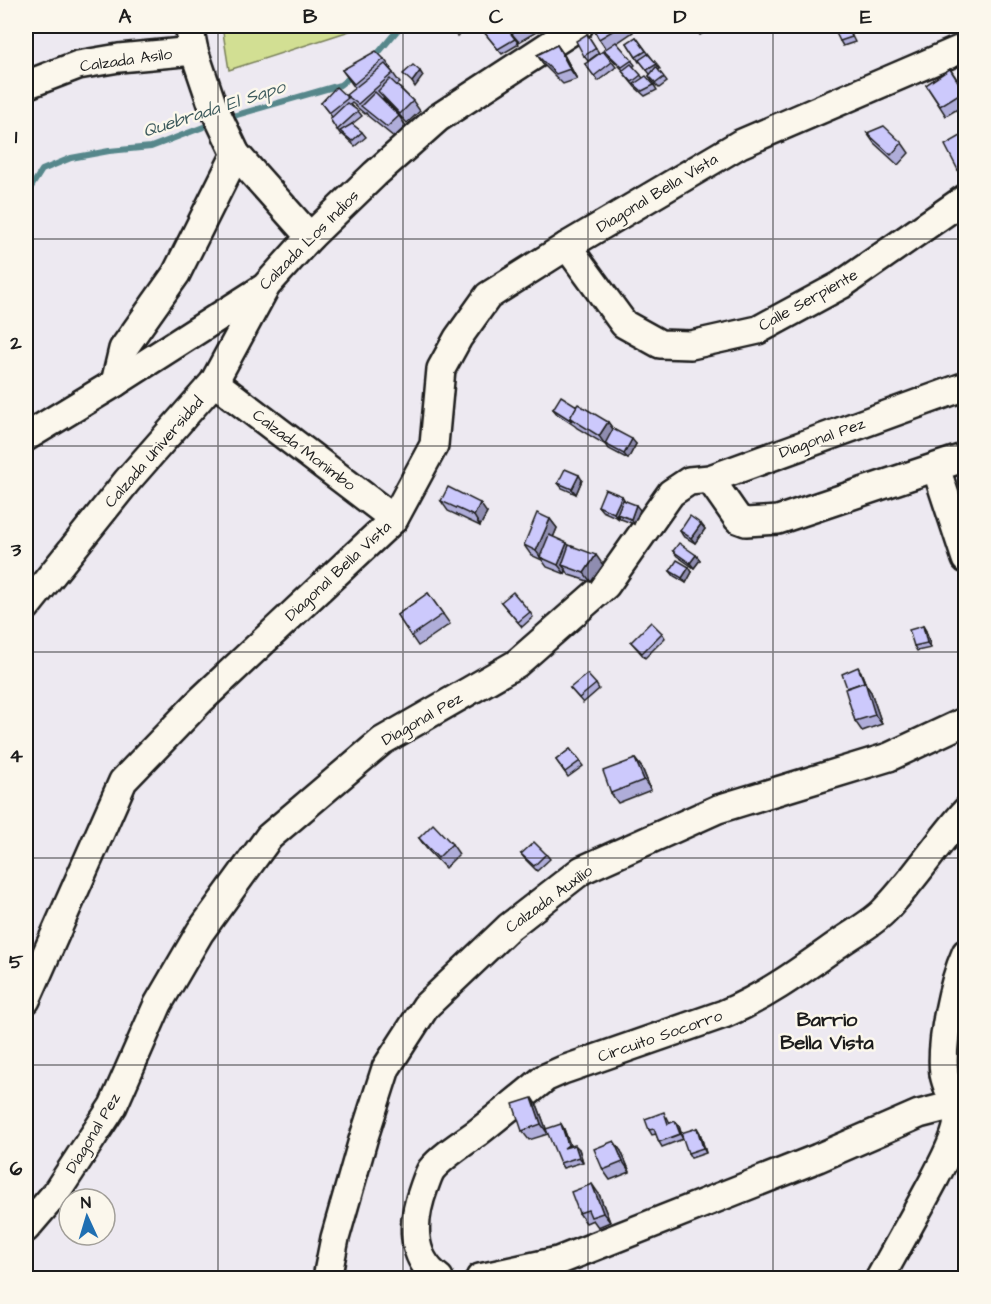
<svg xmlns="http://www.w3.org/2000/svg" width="991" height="1304" font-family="'Architects Daughter',sans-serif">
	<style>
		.green { fill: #d2df93; stroke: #777e58; stroke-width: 1.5 }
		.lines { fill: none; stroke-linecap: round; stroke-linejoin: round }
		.stream { stroke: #57878b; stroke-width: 6 }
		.minor-casing { stroke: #1c1c1c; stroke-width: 32 }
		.minor { stroke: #fbf7ec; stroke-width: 27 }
		.wall { fill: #afadd9; stroke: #1c1c1c; stroke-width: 1.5 }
		.shaded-wall { fill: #8f8db0; stroke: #1c1c1c; stroke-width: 1.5 }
		.building { fill: #ccc9fc; stroke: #1c1c1c; stroke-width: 1.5 }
		.grid { fill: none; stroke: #1c1c1c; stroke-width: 1.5; stroke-opacity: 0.55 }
		.labels { text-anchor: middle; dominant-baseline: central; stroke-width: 5; stroke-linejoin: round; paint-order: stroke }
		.street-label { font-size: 16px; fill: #1c1c1c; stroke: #fbf7ec }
		.water-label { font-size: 18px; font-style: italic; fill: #3e5b5d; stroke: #fbf7ec }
		.quarter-label { font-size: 20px; font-weight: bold; fill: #1c1c1c; stroke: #fbf7ec }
		.neatline { fill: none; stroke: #1c1c1c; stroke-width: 2 }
		.grid-label { font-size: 20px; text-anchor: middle; font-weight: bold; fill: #1c1c1c }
	</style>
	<rect width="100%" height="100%" fill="#ede9f1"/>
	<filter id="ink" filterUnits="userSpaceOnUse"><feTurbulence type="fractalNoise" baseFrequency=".0167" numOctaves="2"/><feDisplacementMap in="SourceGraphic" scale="12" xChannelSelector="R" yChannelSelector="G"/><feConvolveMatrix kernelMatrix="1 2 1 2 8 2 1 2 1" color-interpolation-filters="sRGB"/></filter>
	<g filter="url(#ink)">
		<path class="green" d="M222,26H365L229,70Z"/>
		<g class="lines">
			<g class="stream">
				<path d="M374,58L401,26"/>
				<path d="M226,118L340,85L354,74"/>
				<path d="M26,195L42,170L71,158L109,151L151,147L214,123"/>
			</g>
			<defs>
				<g id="minor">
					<path d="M189,26L194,51L212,104L236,154L310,237"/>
					<path d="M26,85L78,65L119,58L194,51"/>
					<path d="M567,246L624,324L660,344L691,345L758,330L841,285L966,198"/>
					<path d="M214,382L394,519"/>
					<path d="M115,383L123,349L176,274L236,154"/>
					<path d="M26,437L115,383L265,287L310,237L375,174L438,118L579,26"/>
					<path d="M936,468L966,559"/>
					<path d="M710,479L738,519L746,522L778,520L966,457"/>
					<path d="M26,607L127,481L214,382L265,288"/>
					<path d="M26,1000L123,781L201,700L394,519L434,445L441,369L458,338L488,296L567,246L740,144L966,47"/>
					<path d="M26,1228L56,1193L113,1106L158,1004L200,932L269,837L382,741L516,664L606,585L671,493L689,481L710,479L966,386"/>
					<path d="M327,1278L335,1238L363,1140L386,1068L426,1006L509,927L582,870L718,809L889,757L966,721"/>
					<path d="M439,1278C409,1257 412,1219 424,1187C426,1182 428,1175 431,1170C441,1157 463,1143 477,1133C500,1115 523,1096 545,1078L563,1070L724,1014C767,996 803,969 841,942C855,932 873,923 885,910C915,879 937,843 966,811"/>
					<path d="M480,1278L558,1261L818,1158L919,1114L954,1105"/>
					<path d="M880,1278C898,1245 917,1212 935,1178C943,1162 953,1145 957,1127C960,1109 947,1091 944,1074C940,1043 953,982 966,953"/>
				</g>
			</defs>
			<use href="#minor" class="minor-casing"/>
			<use href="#minor" class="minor"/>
		</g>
		<g class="wall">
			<path d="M447,26H475L457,36Z"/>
			<path d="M505,26H534L538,31L519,42L506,27L519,44L502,54L484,32Z"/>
			<path d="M592,26H628L633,32L617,43L635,65L633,67L643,78L654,85L657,90L645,96L635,87L626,76L622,71L623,70L608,55L604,50L606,49L599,39Z"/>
			<path d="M693,26H715L700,35Z"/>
			<path d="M847,26L855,42L843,46L840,41Z"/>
			<path d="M587,34L599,53L588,61L584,56Z"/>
			<path d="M636,37L660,69L658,70L667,82L659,88L652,81L649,76L650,74L640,61L639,62L627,43Z"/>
			<path d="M557,45L564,55L577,79L563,84L544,65L537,55Z"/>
			<path d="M384,59L391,68L390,69L400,83L397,85L413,101L420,111L407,123L383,98L382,99L399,116L406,126L394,137L368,116L366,113L365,114L352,103L350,105L358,111L362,116L352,124L362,132L366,137L355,146L342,134L341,135L330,119L332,117L321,103L347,96L355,88L342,70Z"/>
			<path d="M612,62L616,67L598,81L585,64Z"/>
			<path d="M950,69L966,92V104L946,116L926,85Z"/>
			<path d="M867,133L902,143L909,153L898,165L874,143Z"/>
			<path d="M966,133V180L958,170Z"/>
			<path d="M577,406L608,422L613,429L636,444L628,459L609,449L606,445L577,428L575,426L557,414L553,409Z"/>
			<path d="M582,480L576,494L562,488L558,483Z"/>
			<path d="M622,496L624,500L640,510L634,524L621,519L618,516V518L602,511L598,506Z"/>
			<path d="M441,501L487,513L480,526L448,511Z"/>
			<path d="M550,519L557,528L553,537L603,565L591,582L569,575L566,570L565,574L547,567L542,560L531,555L524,545Z"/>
			<path d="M701,524L705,529L695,543L683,536L680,531Z"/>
			<path d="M673,551L696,555L700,560L694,568L677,556Z"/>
			<path d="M670,571L692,572L686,583L674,576Z"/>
			<path d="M428,593L450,624L418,646L397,615Z"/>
			<path d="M501,602L530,612L533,617L522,627Z"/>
			<path d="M923,626L926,631L931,648L917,651L914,646Z"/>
			<path d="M662,633L665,638L645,658L631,642Z"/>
			<path d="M861,672L866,685L871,692L882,724L862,731L855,721L847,688Z"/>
			<path d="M596,684L599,689L583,703L570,688Z"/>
			<path d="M570,749L583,766L568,777L556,760Z"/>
			<path d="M635,759L642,768L651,790L618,803L611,793Z"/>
			<path d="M419,838L452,844L459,854L445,868L426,848Z"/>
			<path d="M521,854H546L550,859L537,871L525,859Z"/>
			<path d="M538,1107L548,1134L529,1140L522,1131Z"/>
			<path d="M667,1117L670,1123L679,1126L683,1139L662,1147L659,1142L656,1134L652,1135L649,1130Z"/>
			<path d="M561,1124L564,1129L570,1146L579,1149L583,1162L563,1168L560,1163Z"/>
			<path d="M697,1128L700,1133L706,1153L691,1158L688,1153Z"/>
			<path d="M621,1151L630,1172L610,1180L603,1170Z"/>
			<path d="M599,1194L610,1222L598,1227L593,1220L586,1223L579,1213Z"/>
		</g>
		<g class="shaded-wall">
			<path d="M557,45L564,55L577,79L570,69Z"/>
			<path d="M420,71L423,76L415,87L412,82Z"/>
			<path d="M608,422L615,432L606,446L599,436Z"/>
			<path d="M632,439L636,444L628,459L624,454Z"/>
			<path d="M579,475L582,480L576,494L572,489Z"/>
			<path d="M622,496L625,501L617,514L618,516V518L614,513Z"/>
			<path d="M480,503L487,513L480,526L474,516Z"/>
			<path d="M636,505L640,510L634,524L631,519Z"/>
			<path d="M550,519L557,528L544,559L541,558L536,551Z"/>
			<path d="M701,524L705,529L695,543L691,538Z"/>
			<path d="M567,543L574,552L562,565L566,570L565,574L558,565Z"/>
			<path d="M596,555L603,565L591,582L584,573Z"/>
			<path d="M696,555L700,560L694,568L690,563Z"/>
			<path d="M689,567L692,572L686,583L682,578Z"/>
			<path d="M923,626L926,631L931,648L927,643Z"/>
			<path d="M858,667L861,672L866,685L871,692L882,724L875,715Z"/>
			<path d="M635,759L642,768L651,790L644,780Z"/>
			<path d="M532,1098L538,1107L548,1134L541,1124Z"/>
			<path d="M675,1121L679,1126L683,1139L680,1134Z"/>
			<path d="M561,1124L564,1129L572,1150L568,1145Z"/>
			<path d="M697,1128L700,1133L706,1153L703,1148Z"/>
			<path d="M614,1141L621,1151L630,1172L623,1162Z"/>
			<path d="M575,1145L579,1149L583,1162L579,1157Z"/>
			<path d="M592,1184L599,1194L610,1222L603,1213Z"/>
		</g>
		<g class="building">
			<path d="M448,26H463L453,31Z"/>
			<path d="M498,26H505L515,39L498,49L484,32Z"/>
			<path d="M506,26H524L512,33Z"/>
			<path d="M592,26H621L599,39Z"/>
			<path d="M844,26H847L852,37L840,41L834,29Z"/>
			<path d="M587,34L596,48L584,56L576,41Z"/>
			<path d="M636,37L646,51L636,57L627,43Z"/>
			<path d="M616,42L632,60L622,67L604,50Z"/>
			<path d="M557,45L570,69L556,74L537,55Z"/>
			<path d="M376,51L384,59L354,84L342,70Z"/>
			<path d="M603,51L612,62L594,76L585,64Z"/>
			<path d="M648,54L657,64L647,70L639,60Z"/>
			<path d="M385,64L393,73L358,104L346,95Z"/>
			<path d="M631,64L641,75L632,82L622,71Z"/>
			<path d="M413,65L420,71L412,82L403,74Z"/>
			<path d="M656,67L664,77L656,83L649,76Z"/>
			<path d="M950,69L964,91L940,106L926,85Z"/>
			<path d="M646,76L654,85L642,91L634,84Z"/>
			<path d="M390,79L413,101L400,114L378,91Z"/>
			<path d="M336,87L348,98L329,113L321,103Z"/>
			<path d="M375,92L399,116L387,127L361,106Z"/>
			<path d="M347,103L358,111L337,130L330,119Z"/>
			<path d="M352,124L362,132L352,141L340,131Z"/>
			<path d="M884,126L902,143L891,155L867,133Z"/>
			<path d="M966,133V166L958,170L945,145Z"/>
			<path d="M561,396L577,406L570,418L572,421L553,409Z"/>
			<path d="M578,404L608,422L599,436L570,418Z"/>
			<path d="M613,429L632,439L624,454L605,444Z"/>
			<path d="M565,469L579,475L572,489L558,483Z"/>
			<path d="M448,487L480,503L474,516L441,501Z"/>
			<path d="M605,489L622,496L614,513L598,506Z"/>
			<path d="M623,500L636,505L631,519L617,514Z"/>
			<path d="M537,513L550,519L536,551L524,545Z"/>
			<path d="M690,516L701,524L691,538L680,531Z"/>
			<path d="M549,535L567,543L558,565L540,557Z"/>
			<path d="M679,543L696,555L690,563L673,551Z"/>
			<path d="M569,545L596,555L584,573L562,565Z"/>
			<path d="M677,560L689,567L682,578L670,571Z"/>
			<path d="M513,592L530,612L518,622L501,602Z"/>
			<path d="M428,593L443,614L411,636L397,615Z"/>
			<path d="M651,622L662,633L642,653L631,642Z"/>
			<path d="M923,626L927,643L914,646L909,630Z"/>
			<path d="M858,667L864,682L847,688L842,674Z"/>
			<path d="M587,674L596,684L579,698L570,688Z"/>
			<path d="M865,682L875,715L855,721L845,689Z"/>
			<path d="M570,749L580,761L565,772L556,760Z"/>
			<path d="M635,759L644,780L611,793L603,771Z"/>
			<path d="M433,824L452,844L438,858L419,838Z"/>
			<path d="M534,842L546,854L534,866L521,854Z"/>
			<path d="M532,1098L541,1124L522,1131L513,1104Z"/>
			<path d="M664,1112L668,1124L675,1121L680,1134L659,1142L654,1129L649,1130L645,1119Z"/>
			<path d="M561,1124L568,1145L564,1148L575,1145L579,1157L560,1163L546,1129Z"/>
			<path d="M697,1128L703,1148L688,1153L681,1133Z"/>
			<path d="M614,1141L623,1162L603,1170L594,1149Z"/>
			<path d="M592,1184L603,1213L591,1217L588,1210L579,1213L571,1192Z"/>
			<path d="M888,1274L897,1278H886Z"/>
		</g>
	</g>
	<path class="grid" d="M218,26V1278M403,26V1278M588,26V1278M773,26V1278M26,239H966M26,446H966M26,652H966M26,858H966M26,1065H966"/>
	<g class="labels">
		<g class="street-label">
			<text transform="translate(126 60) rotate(-8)">Calzada Asilo</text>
			<text transform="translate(657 193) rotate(-31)">Diagonal Bella Vista</text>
			<text transform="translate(309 240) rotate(-45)">Calzada Los Indios</text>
			<text transform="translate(808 300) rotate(-29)">Calle Serpiente</text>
			<text transform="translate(822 438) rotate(-20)">Diagonal Pez</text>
			<text transform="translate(304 450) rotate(37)">Calzada Monimbo</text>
			<text transform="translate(154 452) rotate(-49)">Calzada Universidad</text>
			<text transform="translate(338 571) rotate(-43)">Diagonal Bella Vista</text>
			<text transform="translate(422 719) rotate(-30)">Diagonal Pez</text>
			<text transform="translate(549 899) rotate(-36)">Calzada Auxilio</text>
			<text transform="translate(660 1036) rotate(-19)">Circuito Socorro</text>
			<text transform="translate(93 1133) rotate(-59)">Diagonal Pez</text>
		</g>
		<g class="water-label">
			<text transform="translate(214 109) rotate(-18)">Quebrada El Sapo</text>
		</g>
		<g class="quarter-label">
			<text x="827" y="1020">Barrio<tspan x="827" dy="23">Bella Vista</tspan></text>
		</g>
	</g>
	<rect width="991" height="1304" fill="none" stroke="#fbf7ec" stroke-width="66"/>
	<g transform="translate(87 1217) rotate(356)"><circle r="28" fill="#fbf7ec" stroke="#a29f99" stroke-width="1.5"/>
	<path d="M0-4.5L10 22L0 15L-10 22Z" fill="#1f6fb2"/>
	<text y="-9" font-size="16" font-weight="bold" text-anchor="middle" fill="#1c1c1c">N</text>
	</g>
	<rect x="33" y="33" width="925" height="1238" class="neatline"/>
	<g class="grid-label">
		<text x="125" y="23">A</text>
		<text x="310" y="23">B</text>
		<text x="496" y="23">C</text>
		<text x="680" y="23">D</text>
		<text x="866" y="23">E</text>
		<text x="16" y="143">1</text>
		<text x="16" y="349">2</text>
		<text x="16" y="556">3</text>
		<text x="16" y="762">4</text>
		<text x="16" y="968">5</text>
		<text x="16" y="1175">6</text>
	</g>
</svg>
